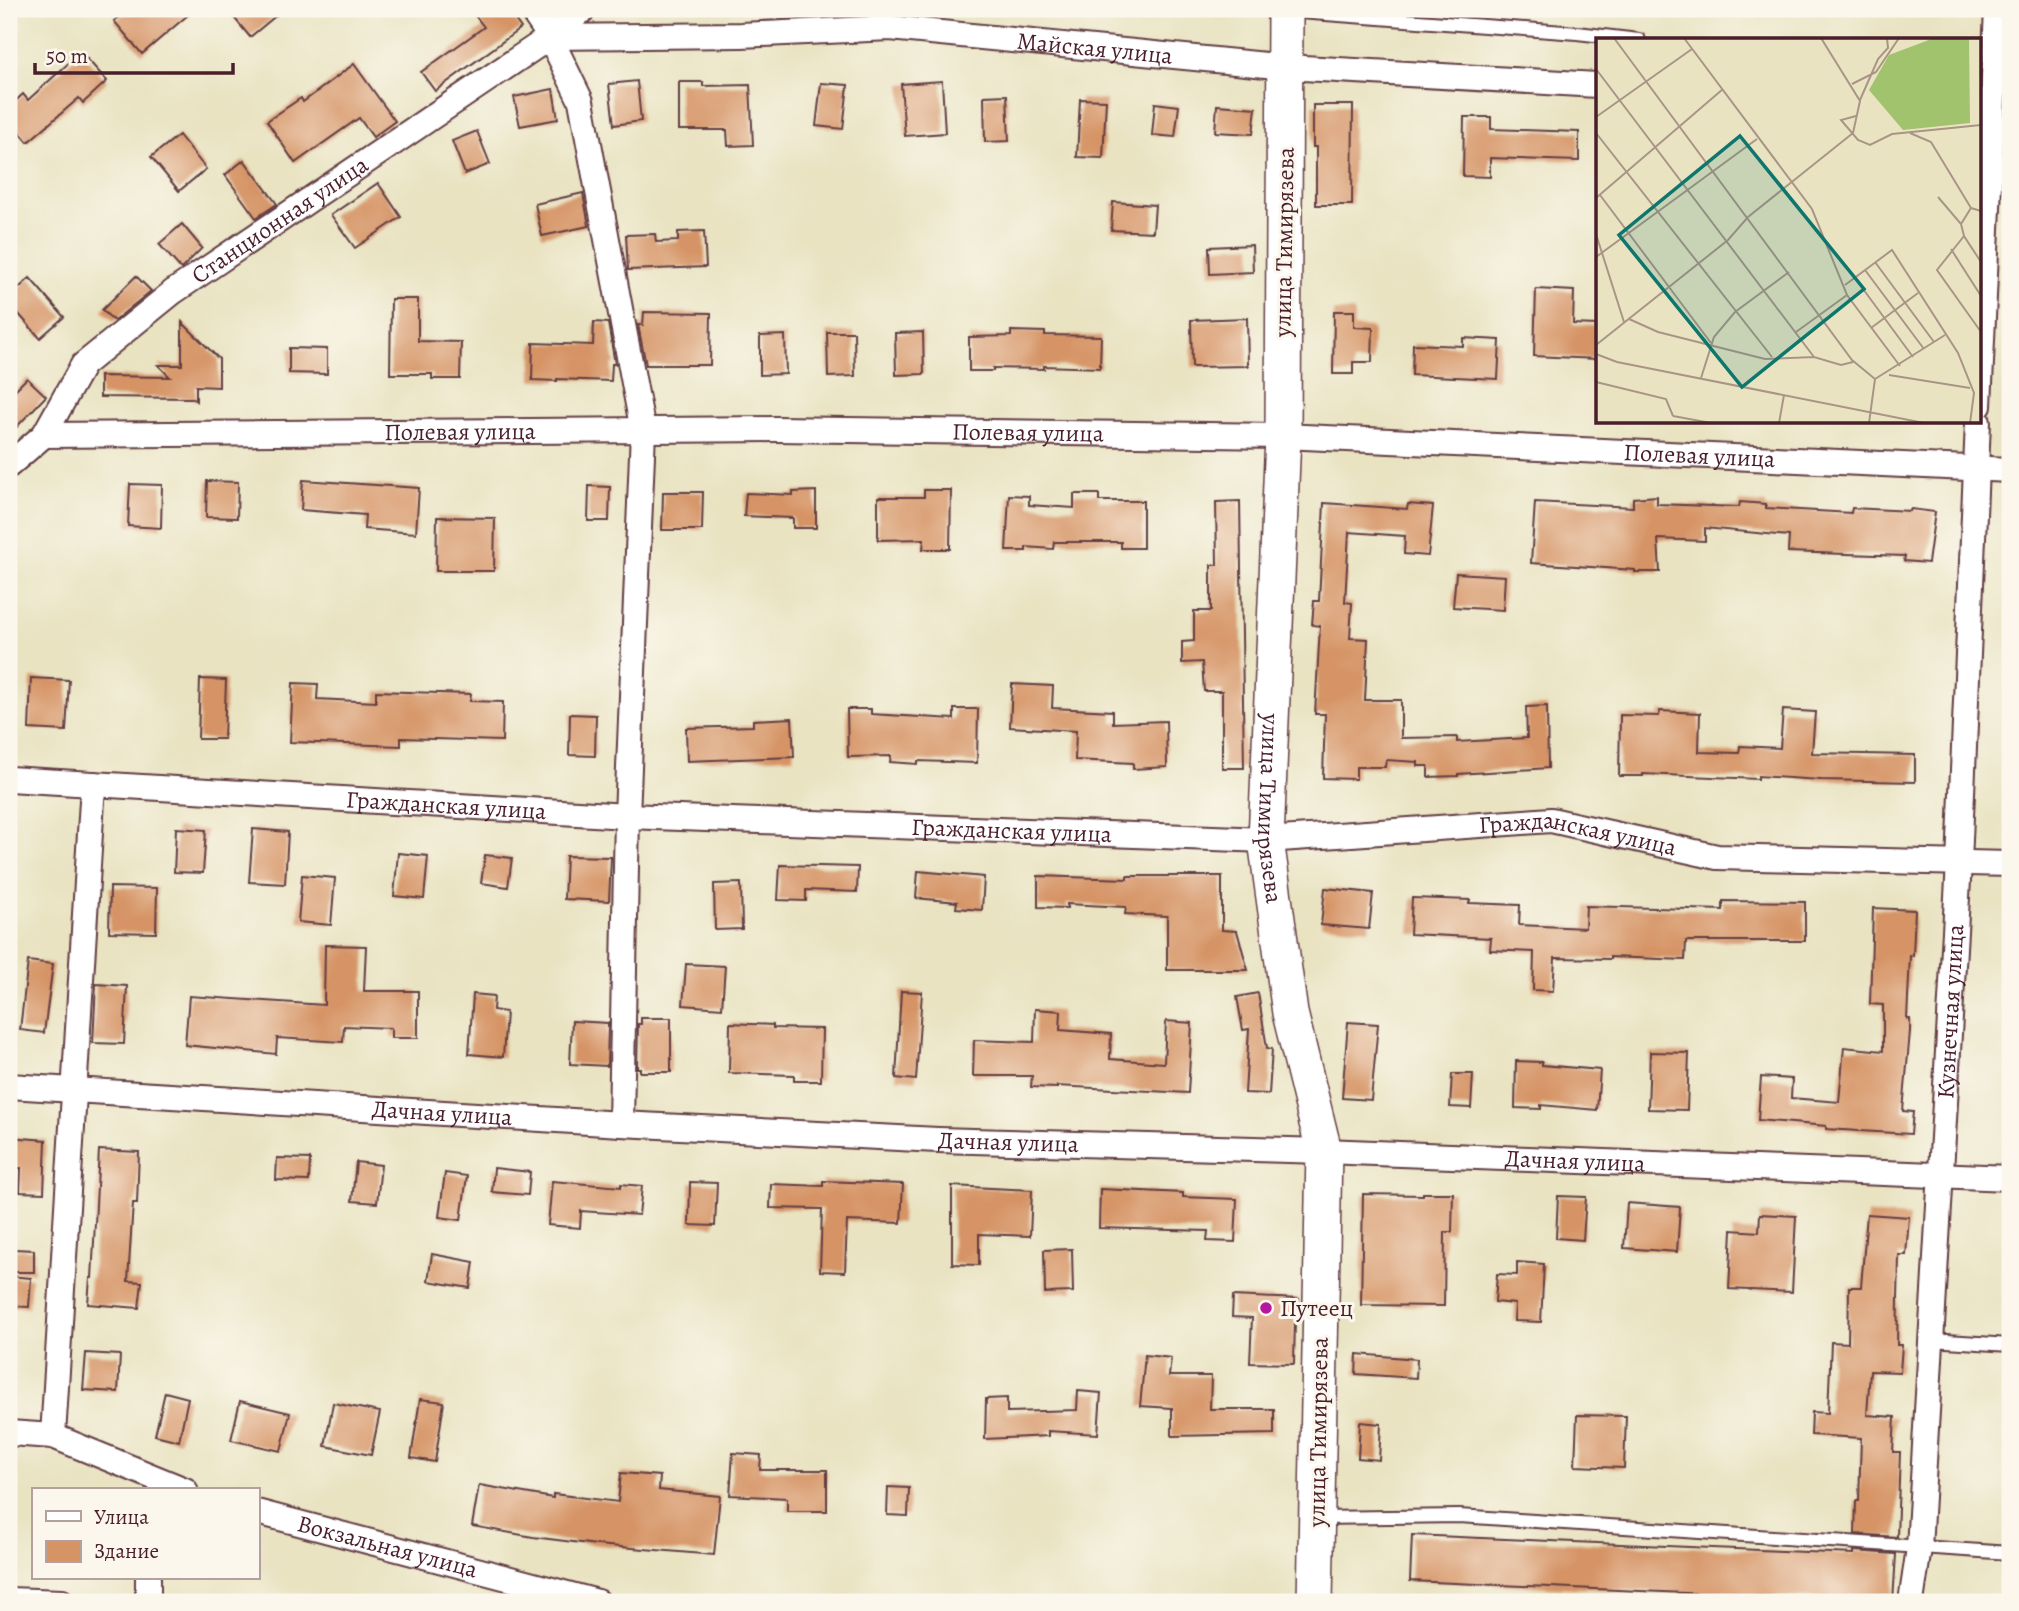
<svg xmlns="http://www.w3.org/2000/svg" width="2019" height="1611" font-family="Alegreya,serif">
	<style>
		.building { fill: #d69466 }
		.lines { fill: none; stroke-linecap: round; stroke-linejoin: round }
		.service-casing { stroke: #623c42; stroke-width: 16 }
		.minor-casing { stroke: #623c42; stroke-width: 28 }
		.secondary-casing { stroke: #623c42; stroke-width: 38 }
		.service { stroke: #fff; stroke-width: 12 }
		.minor { stroke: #fff; stroke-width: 24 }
		.secondary { stroke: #fff; stroke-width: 35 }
		.poi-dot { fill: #b5179e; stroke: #fbf7ec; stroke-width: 2.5 }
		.labels { text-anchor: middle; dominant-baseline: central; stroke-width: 6; stroke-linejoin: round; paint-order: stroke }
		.street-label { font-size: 24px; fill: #4a1f2b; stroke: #fbf7ec }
		.poi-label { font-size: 24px; fill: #4a1f2b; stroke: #fbf7ec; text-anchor: start }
		.inset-road { fill: none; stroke: #a99586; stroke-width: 2 }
		.view { fill: #0f766e; fill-opacity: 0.15; stroke: #0f766e; stroke-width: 3.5 }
		.inset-edge { fill: none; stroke: #4a1f2b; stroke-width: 3.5 }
	</style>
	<rect width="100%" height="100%" fill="#fbf7ec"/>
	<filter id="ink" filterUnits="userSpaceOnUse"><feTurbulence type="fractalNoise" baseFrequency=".0143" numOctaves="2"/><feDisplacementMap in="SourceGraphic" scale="14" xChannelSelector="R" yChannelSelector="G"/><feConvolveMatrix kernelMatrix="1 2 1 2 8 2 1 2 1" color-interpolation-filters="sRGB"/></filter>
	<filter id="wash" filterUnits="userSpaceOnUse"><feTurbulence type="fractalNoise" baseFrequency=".00686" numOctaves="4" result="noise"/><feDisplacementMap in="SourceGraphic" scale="28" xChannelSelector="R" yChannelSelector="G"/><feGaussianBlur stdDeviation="1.57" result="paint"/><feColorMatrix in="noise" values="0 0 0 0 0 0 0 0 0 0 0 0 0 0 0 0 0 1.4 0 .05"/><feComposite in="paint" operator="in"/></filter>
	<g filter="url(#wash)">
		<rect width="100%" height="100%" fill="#e9e3c2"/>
		<g id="blocks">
			<g class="building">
				<path d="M129,9H195L142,54L114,21Z"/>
				<path d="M227,9H284L250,37Z"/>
				<path d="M470,9H507L521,28L435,91L421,72L484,27Z"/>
				<path d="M81,52L107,81L83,103L79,98L28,142L9,120V107L23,94L28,100Z"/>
				<path d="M354,64L395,121L373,137L359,118L295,163L267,121L301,98L303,102Z"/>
				<path d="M637,81L641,121L614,125L609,84Z"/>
				<path d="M942,81L945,133L905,136L901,84Z"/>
				<path d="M679,82H703V86L750,85L753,145L728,146L727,130H679Z"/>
				<path d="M821,83L848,85L843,129L816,126Z"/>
				<path d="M553,89L558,119L520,126L514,97Z"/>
				<path d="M1007,95L1009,141L985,142L984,96Z"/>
				<path d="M1080,99L1106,100L1103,158L1077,157Z"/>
				<path d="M1155,103L1179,106L1175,137L1152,135Z"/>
				<path d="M1217,105L1256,108L1253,134L1215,132Z"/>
				<path d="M1313,105H1353L1352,205H1316V147H1313Z"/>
				<path d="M1464,117H1491V129L1579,132V161L1490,158V177L1463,176Z"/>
				<path d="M477,131L490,164L465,174L452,141Z"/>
				<path d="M179,135L206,169L179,191L151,157Z"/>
				<path d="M244,160L277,204L256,218L225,175Z"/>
				<path d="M378,183L401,217L355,248L331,215Z"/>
				<path d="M583,193L589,226L542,236L535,204Z"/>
				<path d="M1113,202L1155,205L1153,232L1111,230Z"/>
				<path d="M182,224L202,248L181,269L159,244Z"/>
				<path d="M704,231L706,267L628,270L626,235L655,234L656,242L678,241V232Z"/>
				<path d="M1252,245L1253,272L1210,274L1209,247Z"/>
				<path d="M136,276L151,291L114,321L102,310Z"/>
				<path d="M30,278L64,317L40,338L9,303V297Z"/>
				<path d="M1536,289L1574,291L1573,324L1597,325V359L1534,356Z"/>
				<path d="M391,299H418V341L461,342L460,379H432V374H390Z"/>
				<path d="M1334,311H1354V327L1373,328L1372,362H1353V374H1333Z"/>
				<path d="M644,312L711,313L710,365H646L638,325H643Z"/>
				<path d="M1247,318L1248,366L1192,367L1191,320Z"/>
				<path d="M182,322L219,359V387L196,386V401L192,398L100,397V376L170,377L158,365H182Z"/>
				<path d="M594,322L608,323L615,364H612L611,381L557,379V381L532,380L533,343L593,345Z"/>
				<path d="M1011,331L1045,332V335L1101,336L1100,368L1044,366V369L993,368V371H969V337L1011,336Z"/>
				<path d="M827,332H854L855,376L828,377Z"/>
				<path d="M923,332L924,374L896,375L895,333Z"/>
				<path d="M785,335L786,374L760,375V336Z"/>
				<path d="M1463,338L1500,340L1498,379L1412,375L1413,344L1463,346Z"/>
				<path d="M289,348L327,349V374L289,373Z"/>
				<path d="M27,378L46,396L9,435V396Z"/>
				<path d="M303,480L419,488L416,533L364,529L365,515L301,510Z"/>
				<path d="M207,481L238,482L237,518L206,517Z"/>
				<path d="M130,484L162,485L161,528L128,526Z"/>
				<path d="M589,486L610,487L609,521H588Z"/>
				<path d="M924,490H951L950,549H923L924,539L878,540V497H924Z"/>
				<path d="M816,491V528H793V518L744,516L746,493L793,495V492Z"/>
				<path d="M663,492H703L702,530H662Z"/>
				<path d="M1074,494H1099V501H1143V548H1121V542H1054L1053,549L1026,547V551H1006L1009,495L1029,496V505L1074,508Z"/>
				<path d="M1657,496V504L1739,507L1740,502L1766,504V508L1851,513L1852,508L1910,511L1911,509L1935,512L1928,563L1904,561L1905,556L1788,552L1789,536L1705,528V541L1658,539L1660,572H1635V570L1531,563L1535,502L1633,507V498Z"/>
				<path d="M1240,501L1244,768H1222V691H1204L1202,662L1182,663V642L1194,641V611H1211V565H1217L1216,502Z"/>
				<path d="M1324,503L1407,509L1408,504L1433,506L1428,556L1404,554L1405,536L1349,532L1345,602L1352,603L1350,638L1368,639L1365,700H1401V738L1457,737V742L1527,738L1526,707L1547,706L1548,768L1458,774V776L1428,777V766H1418V762L1386,760L1385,767H1356V779L1323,778L1325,714H1315L1320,626L1312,625L1314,601H1319Z"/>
				<path d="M437,517L495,518L494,571H436Z"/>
				<path d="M1456,573L1505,576L1503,610L1453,607Z"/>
				<path d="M31,678L69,680L66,731L29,729Z"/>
				<path d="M200,679L226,680L224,739H198Z"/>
				<path d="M293,683L318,684L317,699L376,702V691L471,694L470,701L503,702L502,741L401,738V746L290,742Z"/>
				<path d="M1012,684L1053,686L1052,708L1113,711V723L1166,721L1167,767L1133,769V763L1075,760L1076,731L1010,727Z"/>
				<path d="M847,709H871V714L954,719V709H978L977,763L918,761V764L890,762L891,756L848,757Z"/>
				<path d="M1783,710L1815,712L1812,753L1915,755V782L1821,780L1758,776V779L1643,774V776H1619L1620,715L1659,716L1660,711L1700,713L1699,752L1739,753L1740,746L1780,748Z"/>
				<path d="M570,714L596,715L595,756L569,755Z"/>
				<path d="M792,718L794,757L687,761L686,728L753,726V720Z"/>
				<path d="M176,828L206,830L203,873L174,872Z"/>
				<path d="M253,829L288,832L285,884L249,882Z"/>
				<path d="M398,853L428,856L424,899L394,896Z"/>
				<path d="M485,855L512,858L508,887L481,883Z"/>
				<path d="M566,856L611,857L609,901L564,899Z"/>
				<path d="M780,865L858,867L857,892L806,890V901L778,900Z"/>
				<path d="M918,871L984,877L982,910L956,908L957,902L916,898Z"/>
				<path d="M302,875L335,878L331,925L298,922Z"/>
				<path d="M1038,876L1127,879V876H1222V930L1237,931L1248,970H1167V916L1125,914L1126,907L1067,904V908L1038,907Z"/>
				<path d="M741,883L742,929L715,930L714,884Z"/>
				<path d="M110,887L157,888L156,933L109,932Z"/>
				<path d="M1325,888L1373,893L1369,929L1321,925Z"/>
				<path d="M1412,898L1470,900L1469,903L1520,905L1519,925L1585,928L1586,906L1723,910V901L1805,902V941H1686L1685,960L1610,957V959L1555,958L1553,991L1533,990L1534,952L1490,950L1491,938L1410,934Z"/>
				<path d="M1873,908L1915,910L1913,956L1910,955L1907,1019H1910V1031L1903,1111L1913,1112L1911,1134L1826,1129V1126L1758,1120L1761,1077L1792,1079L1791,1098L1839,1102L1844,1047L1883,1051V1005L1870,1004Z"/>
				<path d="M325,945L366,946L364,991H418V1038H391V1028L344,1026L343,1042L277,1038L276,1054L185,1045L189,996L324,1005Z"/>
				<path d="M28,961L53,964L44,1033L20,1030Z"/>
				<path d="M686,964L725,966L722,1008L683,1005Z"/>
				<path d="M96,984L127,986L124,1044L93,1043Z"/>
				<path d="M901,991L922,992L916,1080L896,1078Z"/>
				<path d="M1258,993L1267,1048L1272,1049L1269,1094L1245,1093L1249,1029L1243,1030L1237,997Z"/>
				<path d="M473,994L494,996L493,1010L506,1012L503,1057L469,1054Z"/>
				<path d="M1035,1009L1061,1011L1060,1030L1111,1034L1110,1059L1164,1063L1166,1021L1192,1023L1188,1093L1057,1086V1088L1031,1087L1032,1076H973L974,1040L1034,1042Z"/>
				<path d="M641,1018H671V1072H640V1068H637L638,1024H641Z"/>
				<path d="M572,1021L608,1023L607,1066L570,1064Z"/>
				<path d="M1348,1022L1378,1024L1371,1100L1342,1098Z"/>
				<path d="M730,1023L773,1025V1028L822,1029L821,1081H794V1075L729,1073Z"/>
				<path d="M1650,1052L1689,1053L1687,1110L1648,1109Z"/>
				<path d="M1516,1061L1542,1062V1065L1600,1070L1597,1110L1541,1105V1109L1515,1108Z"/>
				<path d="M1452,1074H1473L1471,1108L1450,1107Z"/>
				<path d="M9,1137L46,1140L44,1193L20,1192L21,1168H9Z"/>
				<path d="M99,1150L139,1152L137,1203H133L128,1281L142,1282L139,1308L88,1304L90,1278H92Z"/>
				<path d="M277,1158L310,1159L309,1181L276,1180Z"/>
				<path d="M356,1162L381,1165L377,1203L352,1201Z"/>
				<path d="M494,1168L530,1172L528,1195L492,1192Z"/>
				<path d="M445,1173L467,1176L461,1220L439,1217Z"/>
				<path d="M552,1181L621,1187V1184L642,1186L639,1215L581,1211L580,1228L548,1225Z"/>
				<path d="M823,1181L903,1184L901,1223L847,1221L845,1272L820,1271L822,1209L770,1208L771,1184L823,1186Z"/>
				<path d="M690,1182L717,1183L715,1226L689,1225Z"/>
				<path d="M952,1186L1032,1190L1030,1236L979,1234V1265L952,1264Z"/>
				<path d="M1100,1189L1183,1193V1197L1237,1199L1235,1242L1207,1241L1208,1231L1099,1228Z"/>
				<path d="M1423,1193H1453L1452,1232H1445L1444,1306L1361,1305L1363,1194L1423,1195Z"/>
				<path d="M1558,1196L1586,1197L1583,1240L1556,1238Z"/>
				<path d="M1627,1203L1680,1207L1677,1252L1624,1248Z"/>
				<path d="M1760,1214L1796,1216L1792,1292L1729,1289L1732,1230L1759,1232Z"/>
				<path d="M1867,1214L1909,1217L1906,1255H1899L1897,1345H1902L1900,1372L1870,1371L1867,1415L1895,1417L1893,1452H1900L1897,1537L1855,1534L1856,1501H1859L1861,1438L1811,1435L1812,1412L1828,1413L1831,1342L1848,1343L1849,1287H1861Z"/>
				<path d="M14,1249L34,1250V1272H13Z"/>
				<path d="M1072,1249L1073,1292L1045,1293L1044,1250Z"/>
				<path d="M432,1254L474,1262L470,1288L428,1281Z"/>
				<path d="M1517,1262L1544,1264L1541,1322L1514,1321L1515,1304L1495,1302L1497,1274L1517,1275Z"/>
				<path d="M9,1276L31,1278L29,1307L9,1306Z"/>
				<path d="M1233,1296L1299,1299L1298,1320H1295L1294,1364L1250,1363L1252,1318L1232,1317Z"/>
				<path d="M86,1353L120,1355L118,1392L83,1390Z"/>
				<path d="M1357,1354L1417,1359L1416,1378L1356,1374Z"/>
				<path d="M1145,1355L1171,1358L1169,1376H1211L1210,1409H1274V1434L1172,1436V1408L1140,1406Z"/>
				<path d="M1078,1391L1101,1393L1098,1434L1048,1431V1436L985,1439L986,1399L1007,1398V1412L1077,1410Z"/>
				<path d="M165,1392L188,1398L179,1441L155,1435Z"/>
				<path d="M420,1399L444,1402L435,1462L411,1458Z"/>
				<path d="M240,1401L290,1413L281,1451L231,1440Z"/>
				<path d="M333,1403L380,1412L371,1455L325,1446Z"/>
				<path d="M1577,1415L1626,1416L1624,1468L1575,1466Z"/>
				<path d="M1360,1422L1381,1424L1379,1460L1358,1458Z"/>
				<path d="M733,1453L761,1455L760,1470H827V1511H787V1498L730,1495Z"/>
				<path d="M621,1473L660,1476L659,1490L720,1496L714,1555L597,1545L533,1537L472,1526L479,1485L553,1498V1494L618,1502Z"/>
				<path d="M888,1487L909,1488L908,1516L887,1515Z"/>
				<path d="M1412,1535L1854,1554V1551L1896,1554L1893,1602L1410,1581Z"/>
			</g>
		</g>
	</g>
	<g filter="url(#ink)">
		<use href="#blocks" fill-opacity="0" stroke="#623c42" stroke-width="2"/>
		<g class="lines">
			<defs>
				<g id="service">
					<path d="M1286,11L1577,33L1639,40"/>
					<path d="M1931,1340L2010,1345"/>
					<path d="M1319,1518L1459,1516L2010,1553"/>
				</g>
				<g id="minor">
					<path d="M531,9L550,37L581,101L643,431L627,816L621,1124"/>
					<path id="s1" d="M550,37L741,35L890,28L1286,67L1597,85"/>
					<path d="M1979,406L1997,9"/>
					<path id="s2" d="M44,435L777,429L1283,436L2010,470"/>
					<path id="s3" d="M9,465L44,435L83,365L173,292L550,37L584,9"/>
					<path id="s4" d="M9,779L627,816L1266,840L1551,820L1717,857L2010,864"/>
					<path id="s5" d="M9,1086L621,1124L938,1140L1324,1151L2010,1178"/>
					<path d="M9,1433L53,1436L185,1490"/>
					<path d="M53,1436L93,784"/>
					<path id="s6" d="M257,1512L598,1602"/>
					<path d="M9,1600L62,1602"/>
					<path d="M148,1602V1578"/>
					<path id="s7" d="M1911,1602L1919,1548L1959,863L1978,422"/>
				</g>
				<g id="secondary">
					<path id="s8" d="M1285,9L1283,436L1266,840L1290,1013L1324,1151L1315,1602"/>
				</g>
			</defs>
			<use href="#service" class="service-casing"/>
			<use href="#minor" class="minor-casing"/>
			<use href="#secondary" class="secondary-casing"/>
			<use href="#service" class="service"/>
			<use href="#minor" class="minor"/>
			<use href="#secondary" class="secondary"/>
		</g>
	</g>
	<circle class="poi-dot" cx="1266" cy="1308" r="7"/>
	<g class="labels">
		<g class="street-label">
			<text stroke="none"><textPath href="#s1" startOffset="546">Майская улица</textPath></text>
			<text stroke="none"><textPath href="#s3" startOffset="371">Станционная улица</textPath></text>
			<text transform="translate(1284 242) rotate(-89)">улица Тимирязева</text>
			<text stroke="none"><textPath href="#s2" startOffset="416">Полевая улица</textPath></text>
			<text stroke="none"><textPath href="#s2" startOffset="984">Полевая улица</textPath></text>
			<text stroke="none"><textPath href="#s2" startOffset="1656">Полевая улица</textPath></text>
			<text stroke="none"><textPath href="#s4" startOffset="438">Гражданская улица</textPath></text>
			<text stroke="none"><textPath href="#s8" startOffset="800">улица Тимирязева</textPath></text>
			<text stroke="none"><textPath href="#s4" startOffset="1004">Гражданская улица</textPath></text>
			<text stroke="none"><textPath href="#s4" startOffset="1572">Гражданская улица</textPath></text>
			<text stroke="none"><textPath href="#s7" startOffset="592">Кузнечная улица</textPath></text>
			<text stroke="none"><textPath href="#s5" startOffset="434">Дачная улица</textPath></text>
			<text stroke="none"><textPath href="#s5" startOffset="1001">Дачная улица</textPath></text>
			<text stroke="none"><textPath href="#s5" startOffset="1568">Дачная улица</textPath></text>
			<text transform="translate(1318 1432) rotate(-89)">улица Тимирязева</text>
			<text stroke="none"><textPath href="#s6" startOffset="135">Вокзальная улица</textPath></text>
		</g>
		<g class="poi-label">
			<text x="1280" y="1308">Путеец</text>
		</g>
	</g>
	<g transform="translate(1596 38)">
		<rect width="385" height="385" fill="#e9e3c2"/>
		<path d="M338,0H373L374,85L307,92L273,52L293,17Z" fill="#a1c36d"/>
		<path class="inset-road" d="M18,0L256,322L279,341M88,0L216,171L251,257L304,328M0,31L218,319M256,46L280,34L303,0M264,62L282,21L292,10L291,0M260,78L245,82L262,102L274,107L296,96L385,87M0,79L96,11M0,95L176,319M314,95L335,104L375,170M4,157L115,305M342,159L365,186L368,198L385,224M0,160L127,51M365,186L375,170L385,173M0,196L28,284M368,198L341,232L385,294M355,211L385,258M0,219L161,101M279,224L338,304M269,232L328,311M259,240L317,319M249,247L296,212L362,315L378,355L374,385M33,281L62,294L169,321L218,319L245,327L257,324M275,290L322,255M200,294L251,257M0,307L132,202L152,179L257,95L264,63L225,0M0,316L21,324L328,385M293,337L374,350M105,340L118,299L139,274L193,234M279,341L349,297M0,344L70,361L77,378M77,378L115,385M183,385L188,357M273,385L279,341"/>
		<path class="view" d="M144,98L268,251L146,349L23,197Z"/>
		<rect width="385" height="385" class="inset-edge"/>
	</g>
	<rect width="2019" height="1611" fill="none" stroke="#fbf7ec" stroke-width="35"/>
	<rect x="32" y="1488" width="228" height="91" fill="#fbf7ec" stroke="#b4a19f" stroke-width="2"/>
	<rect x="46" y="1511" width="35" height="10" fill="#ffffff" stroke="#b4a19f" stroke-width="2"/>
	<text x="94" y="1524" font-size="21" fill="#4a1f2b">Улица</text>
	<rect x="46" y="1541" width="35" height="21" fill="#d69466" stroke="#b4a19f" stroke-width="2"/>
	<text x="94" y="1558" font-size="21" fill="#4a1f2b">Здание</text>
	<path d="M35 63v10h198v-10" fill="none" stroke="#4a1f2b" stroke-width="3.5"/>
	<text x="46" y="63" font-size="21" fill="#4a1f2b" stroke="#fbf7ec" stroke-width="5" paint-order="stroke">50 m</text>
</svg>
